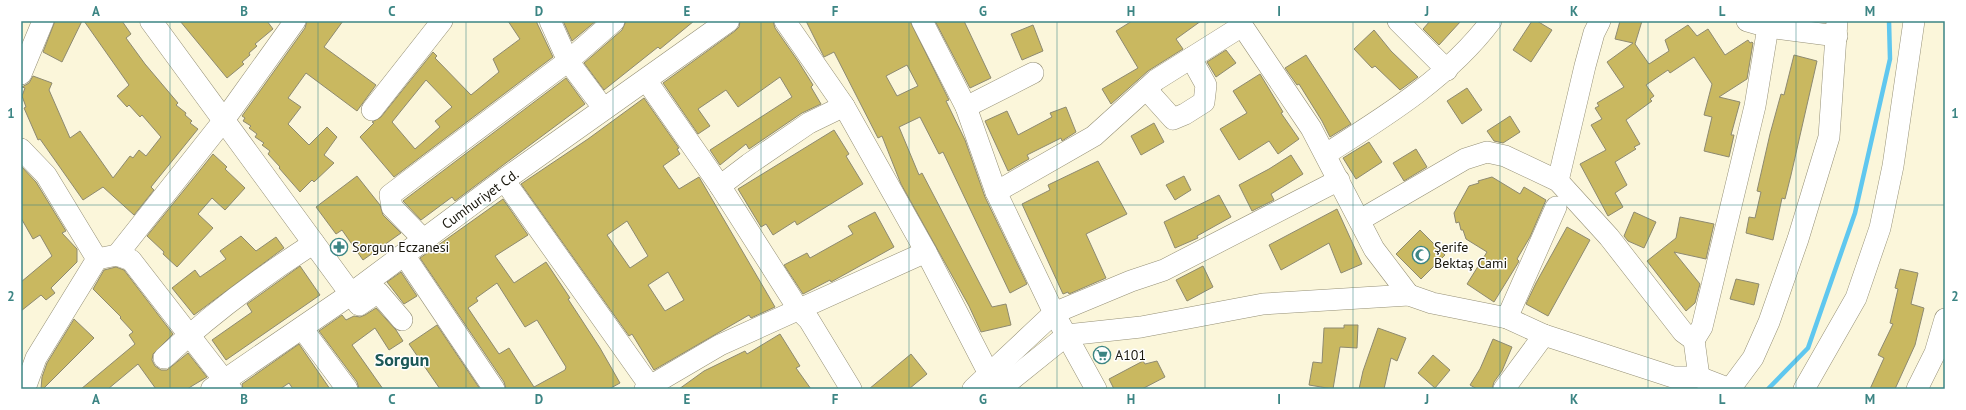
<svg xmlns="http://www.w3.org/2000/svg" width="1966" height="410" font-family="'PT Sans',sans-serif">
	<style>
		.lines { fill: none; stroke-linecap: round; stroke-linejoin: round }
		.stream { stroke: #5fc7ef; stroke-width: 4.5 }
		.building { fill: #c9b860; stroke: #8e8a70; fill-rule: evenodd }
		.minor-casing { stroke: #959076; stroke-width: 22 }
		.major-casing { stroke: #959076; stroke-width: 23 }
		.minor { stroke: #fff; stroke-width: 21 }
		.major { stroke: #fff; stroke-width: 22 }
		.grid { fill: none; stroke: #3c8584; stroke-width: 1; stroke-opacity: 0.55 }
		.labels { text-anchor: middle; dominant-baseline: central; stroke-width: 3; stroke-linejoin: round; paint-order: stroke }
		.street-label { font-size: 14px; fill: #18160c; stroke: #fff }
		.poi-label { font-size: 14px; fill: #18160c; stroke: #fff; text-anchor: start }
		.district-label { font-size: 18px; font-weight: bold; fill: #1c5857; stroke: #fff }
		.neatline { fill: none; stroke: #3c8584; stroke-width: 1.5 }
		.grid-label { font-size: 13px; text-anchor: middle; font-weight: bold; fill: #3c8584 }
	</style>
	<rect width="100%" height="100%" fill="#fbf6da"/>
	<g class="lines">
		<path class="stream" d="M1768,389L1808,348L1855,213L1890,59L1889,21"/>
	</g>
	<g class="building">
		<path d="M55,21H82L62,62L43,52Z"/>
		<path d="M84,21H122L131,34L126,38L145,64L178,103L176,105L186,113L185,115L192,121L190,123L198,129L151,187L154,190L134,215L103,187L83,200L40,139L38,140L24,108L26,107L22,96L25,88L22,87L29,83L33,76L52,83L49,90L70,138L80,131L113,178L130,156L133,158L139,150L146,156L161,137L142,115L140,117L129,105L127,107L117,96L129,85Z"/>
		<path d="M180,21H267L273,29L255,44L257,46L249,53L250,55L242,62L244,64L227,78Z"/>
		<path d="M307,21H343L324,47L376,85L357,111L306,73L288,98L301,107L288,124L309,145L327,127L337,137L324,155L334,163L314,182L312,180L300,192L279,168L280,167L268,154L270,151L262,145L264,143L255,137L257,134L249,128L251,126L243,121L245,118L242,116L305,28Z"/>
		<path d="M508,21H536L553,57L394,177L360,137L374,123L372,122L381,117L433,52L437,56L435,58L471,95L499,72L493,59L520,39ZM426,80L452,107L435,121L440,127L415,149L392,122Z"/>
		<path d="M563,21H596L572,41Z"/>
		<path d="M626,21H694L660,49L658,47L604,90L584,63L622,30Z"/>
		<path d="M740,21H773L775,28L798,61L813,85L811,87L821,104L802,113L749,149L746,144L720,165L710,150L792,97L780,77L738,107L726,90L698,109L710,126L698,134L663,83L735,31L739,27Z"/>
		<path d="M806,21H910L949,100L946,101L965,140L985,197L1027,284L1010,293L943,152L939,154L920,117L899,127L919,175L922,173L992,307L1006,304L1011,325L981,332L969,306L901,184L882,136L878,138L834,52L824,57ZM907,65L918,86L897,96L886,76Z"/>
		<path d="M935,21H964L991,78L970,88Z"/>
		<path d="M1132,21H1201L1176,39L1183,49L1148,71L1111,104L1102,89L1138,68L1116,31Z"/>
		<path d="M1430,21H1461L1439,45L1423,29Z"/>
		<path d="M1532,21H1537L1552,30L1531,62L1513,50Z"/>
		<path d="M1620,21H1642L1635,44L1649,64L1669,51L1665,40L1688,25L1697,36L1708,29L1725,55L1748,40L1750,43L1752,42L1753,43L1747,79L1719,97L1740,102L1731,135H1734L1729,157L1704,151L1712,117L1704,115L1712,84L1694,57L1670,73L1668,70L1646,85L1654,96L1650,99L1652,101L1626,120L1640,144L1634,147L1636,149L1615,162L1627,185L1615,193L1623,207L1608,216L1580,164L1606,150L1591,125L1602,119L1595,108L1599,106L1597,103L1624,87L1607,62L1633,43L1615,39Z"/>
		<path d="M1033,25L1043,51L1022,60L1011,34Z"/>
		<path d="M1374,30L1391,51L1418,77L1400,90L1375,66L1372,68L1354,49Z"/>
		<path d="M1226,50L1236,63L1216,77L1207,62Z"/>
		<path d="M1306,55L1351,124L1330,137L1322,121L1299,84L1297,85L1285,68Z"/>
		<path d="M1794,55L1817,61L1791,175L1785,199L1782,198L1773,240L1746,233L1749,217L1755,218L1761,192L1757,191L1770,134L1781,94L1784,95Z"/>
		<path d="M1260,74L1283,112L1281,113L1299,139L1278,154L1269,141L1239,160L1220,129L1247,113L1233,91Z"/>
		<path d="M566,78L585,104L455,201L452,197L421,220L403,201Z"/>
		<path d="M1467,88L1482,110L1462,124L1447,101Z"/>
		<path d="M644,98L679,148L677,149L680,154L663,166L679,189L699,177L775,307L751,318L749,315L654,370L632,334L629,336L521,184L588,139ZM627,221L648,256L630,268L607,235ZM668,272L684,300L665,311L648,285Z"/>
		<path d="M1066,107L1076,132L1062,141L1061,138L1027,155L1029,159L1008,171L985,121L1007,111L1018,135L1052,117L1050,113Z"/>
		<path d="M1510,116L1520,132L1503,143L1494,141L1487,131Z"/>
		<path d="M1154,123L1164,142L1141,155L1131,136Z"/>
		<path d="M834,130L849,154L846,156L863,184L797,225L795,221L773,235L766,224L761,227L738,189Z"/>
		<path d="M1369,142L1382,162L1356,179L1343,158Z"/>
		<path d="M1416,149L1427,167L1404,181L1393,163Z"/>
		<path d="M213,154L227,167L225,169L245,188L225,210L212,198L198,214L213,228L177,267L163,254L164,252L147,236Z"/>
		<path d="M1291,155L1303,174L1271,194L1274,200L1252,211L1239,185L1269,169Z"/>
		<path d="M1098,161L1127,214L1086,234L1106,278L1069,294L1068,292L1063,294L1022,204L1050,190L1048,185Z"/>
		<path d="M21,166L36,182L66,231L62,233L77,249V262L51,288L55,293L46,300L41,295L21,311V282L52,256L40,235L33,239L21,218Z"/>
		<path d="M357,176L380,205L383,215L401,233L363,260L342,230L336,234L316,207Z"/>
		<path d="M1184,176L1191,190L1175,200L1166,185Z"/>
		<path d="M1492,177L1520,194L1524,187L1546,200L1530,237L1517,259L1519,261L1518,263L1494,302L1467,284L1487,252L1466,239L1463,230H1461L1459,222L1456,223L1454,213L1469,186L1479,183L1478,181Z"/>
		<path d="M1219,195L1231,217L1197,236L1198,238L1175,248L1164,222Z"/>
		<path d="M503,199L528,235L495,256L514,283L546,262L570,298L568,299L600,348L620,383L609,389H506L504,382L420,258ZM497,283L525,327L537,320L566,367L565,370L534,387L509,348L499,354L468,308L478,301L476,298Z"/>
		<path d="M1337,209L1362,264L1341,273L1329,243L1281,270L1269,245Z"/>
		<path d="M875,212L894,247L831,282L830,280L803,294L784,265L807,253L810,258L853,234L848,226Z"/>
		<path d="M1634,212L1656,222L1644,248L1628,241L1624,236Z"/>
		<path d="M1680,217L1714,224L1706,259L1674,252L1700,284L1695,303L1686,311L1647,261L1676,238Z"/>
		<path d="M1567,227L1590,240L1548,316L1526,304L1536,283Z"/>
		<path d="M1420,230L1445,255L1421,279L1396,254Z"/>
		<path d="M241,236L256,251L276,237L284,248L194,315L172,288L195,270L200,277L226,259L220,251Z"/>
		<path d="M300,266L320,295L226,360L212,340L252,312L247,304Z"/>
		<path d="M1203,266L1213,287L1187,301L1176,280Z"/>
		<path d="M116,267L124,270L173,334L153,354L152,360L155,366L161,370H167L188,353L207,377L187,389H156L138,364L108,389H81L135,344L129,335L133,332L120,318L121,317L93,289L104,270Z"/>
		<path d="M1900,269L1918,273L1911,304L1924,308L1915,345L1895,389H1870L1884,358L1878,355L1893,324L1890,323L1898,289L1895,288Z"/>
		<path d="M401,272L417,296L404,304L387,282Z"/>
		<path d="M1736,279L1759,284L1754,305L1730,299Z"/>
		<path d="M376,308L396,330L403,341L389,350L375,328L352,345L383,389H359L357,382L319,331L342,315L346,320L354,316L360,317L365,315Z"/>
		<path d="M74,319L94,338L43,389H41L42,377L47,363Z"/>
		<path d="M437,325L480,389H440L409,344Z"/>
		<path d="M1344,325H1358L1357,348L1340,347L1333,389L1309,385L1313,362L1322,363L1324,328H1344Z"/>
		<path d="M1378,328L1406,338L1397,361L1391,358L1384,389H1359L1363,371Z"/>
		<path d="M780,334L800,366L796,368L811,389H679L704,371L745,351L747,354Z"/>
		<path d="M1493,339L1512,347L1502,371L1494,382L1492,389H1477L1470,385L1480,369Z"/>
		<path d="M299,344L330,389H293L289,383L280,389H243L242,384Z"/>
		<path d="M911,354L927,374L909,389H869Z"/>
		<path d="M1433,355L1450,370L1435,388L1418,373Z"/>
		<path d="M1143,361L1145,364L1157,361L1165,377L1142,389H1114L1109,379Z"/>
	</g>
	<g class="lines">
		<defs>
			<g id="minor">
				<path d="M550,21L568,61L604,109"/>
				<path d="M785,21L844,106L926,252L989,374"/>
				<path d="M922,21L966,107L996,192L1054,313L1096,389"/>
				<path d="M1239,21L1311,128L1374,249L1409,295"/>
				<path d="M1398,21L1447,70"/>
				<path d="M1747,21L1768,27L1837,36"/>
				<path d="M21,74L43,21"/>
				<path d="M646,80L720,186L799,310L809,320L851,389"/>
				<path d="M1146,89L1173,119L1185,114L1204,102L1206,85L1191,58"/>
				<path d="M966,107L1033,73"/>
				<path d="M372,110L442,21"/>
				<path d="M21,149L46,175L97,259"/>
				<path d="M1326,154C1386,116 1448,78 1491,21"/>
				<path d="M504,180L652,389"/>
				<path d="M1558,181L1585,66L1594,33L1600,21"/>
				<path d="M720,186L749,164L809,123L844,106"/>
				<path d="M996,192L1094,136L1156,80L1242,26"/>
				<path d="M1360,220L1465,159L1487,152L1505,156L1558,181L1609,237L1683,332L1694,340L1702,327L1755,106L1768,27"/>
				<path d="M424,240L392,207L390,195L568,61L614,21"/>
				<path d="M117,255L224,120L295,21"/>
				<path d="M404,255L494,389"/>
				<path d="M351,294L359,305L378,292L402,320"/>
				<path d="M1507,318L1556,207"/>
				<path d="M302,328L347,389"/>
				<path d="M1694,340L1699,377"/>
				<path d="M164,358C210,315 261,277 314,243"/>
				<path d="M27,383L36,358L97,259L117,255L131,260L231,389"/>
				<path d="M645,389L720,345L926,252"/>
				<path d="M973,389L1054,313L1131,281L1164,270L1339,180"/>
				<path d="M1000,389L1067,335L1141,327L1263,304L1409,295L1432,303L1507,318L1544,335L1673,377H1699L1730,389"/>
				<path d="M1504,389L1544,335"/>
				<path d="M1730,389L1753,358L1769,322L1798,239L1829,137L1837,21"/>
				<path d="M1804,389L1856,298L1880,228L1893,166L1914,21"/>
				<path d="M1917,389L1935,353L1945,319"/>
			</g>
			<g id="major">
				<path d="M151,21L351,294"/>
				<path d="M212,389L351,294L504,180L728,21"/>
			</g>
		</defs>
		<use href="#minor" class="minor-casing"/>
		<use href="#major" class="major-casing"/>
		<use href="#minor" class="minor"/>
		<use href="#major" class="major"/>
	</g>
	<path class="grid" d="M170,21V389M318,21V389M466,21V389M613,21V389M761,21V389M909,21V389M1057,21V389M1205,21V389M1353,21V389M1500,21V389M1648,21V389M1796,21V389M21,205H1945"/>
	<defs>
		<symbol id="pharmacy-ring" viewBox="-11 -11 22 22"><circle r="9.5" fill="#fff" stroke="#3c8584" stroke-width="1.5"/><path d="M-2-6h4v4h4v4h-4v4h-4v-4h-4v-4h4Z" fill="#3c8584"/></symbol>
		<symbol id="mosque-ring" viewBox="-11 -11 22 22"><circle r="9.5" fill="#fff" stroke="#3c8584" stroke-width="1.5"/><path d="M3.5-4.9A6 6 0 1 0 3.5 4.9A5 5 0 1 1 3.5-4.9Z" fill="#3c8584"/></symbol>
		<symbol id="supermarket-ring" viewBox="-11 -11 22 22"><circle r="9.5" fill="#fff" stroke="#3c8584" stroke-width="1.5"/><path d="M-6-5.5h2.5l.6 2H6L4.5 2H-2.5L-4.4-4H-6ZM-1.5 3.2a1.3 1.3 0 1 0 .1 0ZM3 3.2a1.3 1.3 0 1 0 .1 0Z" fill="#3c8584"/></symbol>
	</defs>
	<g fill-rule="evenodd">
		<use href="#pharmacy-ring" x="329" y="237" width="20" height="20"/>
		<use href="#mosque-ring" x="1411" y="245" width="20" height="20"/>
		<use href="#supermarket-ring" x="1092" y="345" width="20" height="20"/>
	</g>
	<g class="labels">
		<g class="street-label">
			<text transform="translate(480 199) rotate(-36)">Cumhuriyet Cd.</text>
		</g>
		<g class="poi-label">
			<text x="352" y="247">Sorgun Eczanesi</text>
			<text x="1434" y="247">Şerife<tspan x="1434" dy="16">Bektaş Cami</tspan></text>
			<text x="1115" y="355">A101</text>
		</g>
		<g class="district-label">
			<text x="402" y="359">Sorgun</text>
		</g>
	</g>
	<rect width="1966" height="410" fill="none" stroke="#ffffff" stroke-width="44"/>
	<rect x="22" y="22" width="1922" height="366" class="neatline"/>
	<g class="grid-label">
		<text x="96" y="16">A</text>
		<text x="244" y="16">B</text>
		<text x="392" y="16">C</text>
		<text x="539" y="16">D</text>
		<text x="687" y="16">E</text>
		<text x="835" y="16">F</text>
		<text x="983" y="16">G</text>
		<text x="1131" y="16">H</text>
		<text x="1279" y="16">I</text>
		<text x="1427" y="16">J</text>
		<text x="1574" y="16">K</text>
		<text x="1722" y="16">L</text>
		<text x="1870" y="16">M</text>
		<text x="11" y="118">1</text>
		<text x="1955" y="118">1</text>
		<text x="11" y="301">2</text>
		<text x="1955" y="301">2</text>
		<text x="96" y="404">A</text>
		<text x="244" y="404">B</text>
		<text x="392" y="404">C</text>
		<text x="539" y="404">D</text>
		<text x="687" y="404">E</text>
		<text x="835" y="404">F</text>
		<text x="983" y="404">G</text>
		<text x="1131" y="404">H</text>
		<text x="1279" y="404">I</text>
		<text x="1427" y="404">J</text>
		<text x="1574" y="404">K</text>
		<text x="1722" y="404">L</text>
		<text x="1870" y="404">M</text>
	</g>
</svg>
